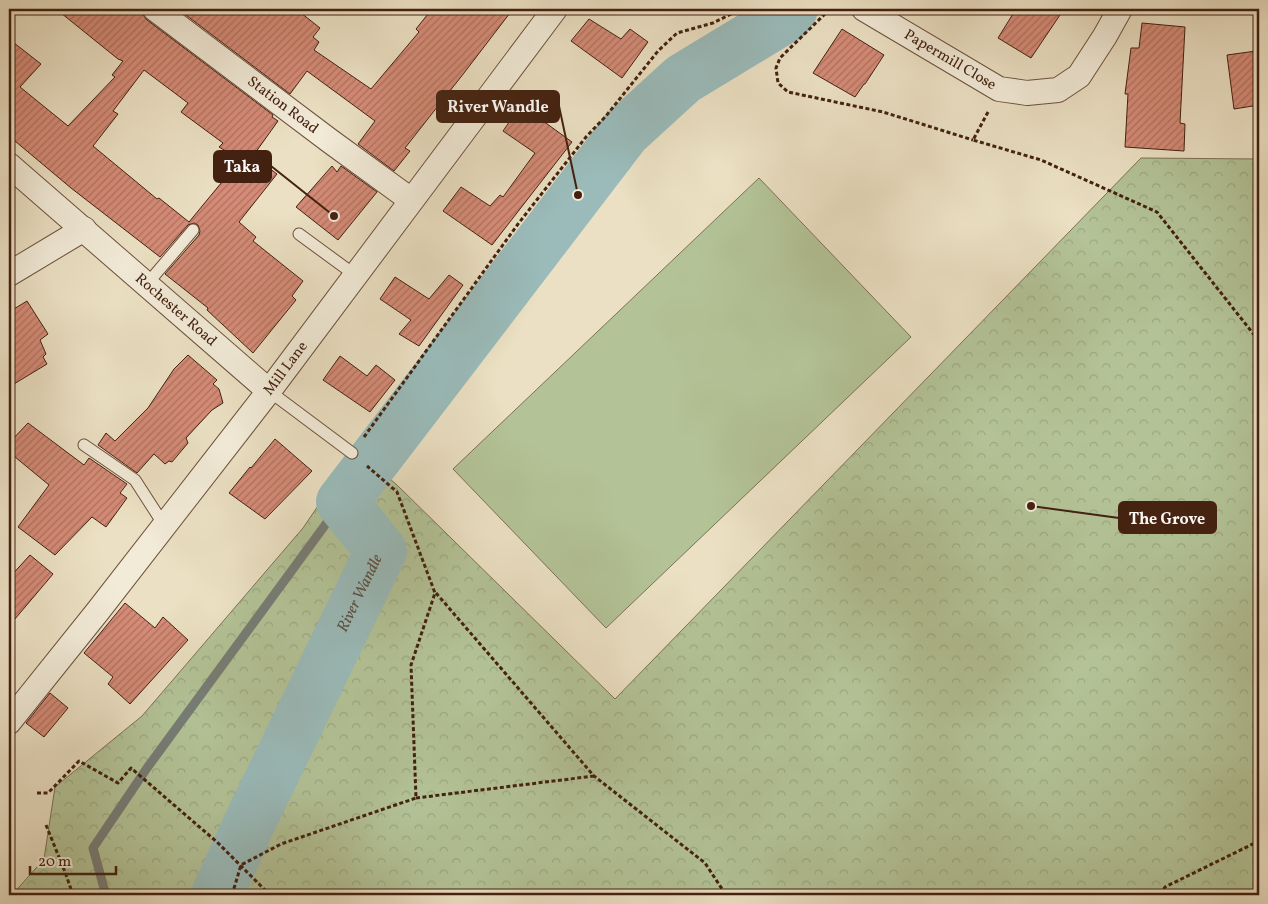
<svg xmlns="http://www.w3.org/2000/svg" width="1268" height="904" font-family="Vollkorn,serif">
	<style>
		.green { fill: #b3c397; stroke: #7b7254 }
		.forest { fill: url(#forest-crowns); stroke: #7b7254 }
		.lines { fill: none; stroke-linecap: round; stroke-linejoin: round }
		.stream { stroke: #777d76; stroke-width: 9 }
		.river { stroke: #9abbba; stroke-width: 52 }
		.building { fill: url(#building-hatch); stroke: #432110; fill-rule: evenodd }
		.service-casing { stroke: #6d513d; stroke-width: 13 }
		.minor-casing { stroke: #6d513d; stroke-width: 26 }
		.path { stroke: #432110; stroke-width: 3; stroke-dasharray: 4 2.5; stroke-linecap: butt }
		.service { stroke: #f2ebd8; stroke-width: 11 }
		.minor { stroke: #f2ebd8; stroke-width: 24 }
		.labels { text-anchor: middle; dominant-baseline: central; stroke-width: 4; stroke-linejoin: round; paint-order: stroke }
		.street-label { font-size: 15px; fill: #432110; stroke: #f2ebd8 }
		.water-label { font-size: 16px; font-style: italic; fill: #5d4f43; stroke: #f2ebd8 }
		.leader { fill: none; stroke: #432110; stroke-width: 2 }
		.callout-dot { fill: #432110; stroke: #f2ebd8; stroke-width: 2 }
		.callout { fill: #432110; stroke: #432110; stroke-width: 2 }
		.callout-label { font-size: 16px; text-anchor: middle; font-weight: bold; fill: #fff }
	</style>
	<defs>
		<pattern id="forest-crowns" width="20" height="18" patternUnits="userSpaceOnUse" patternTransform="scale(1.25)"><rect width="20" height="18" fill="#b3c397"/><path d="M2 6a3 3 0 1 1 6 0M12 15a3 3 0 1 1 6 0" fill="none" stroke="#9ba781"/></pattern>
		<pattern id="building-hatch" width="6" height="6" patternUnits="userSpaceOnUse" patternTransform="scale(1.25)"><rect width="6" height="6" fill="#d58b77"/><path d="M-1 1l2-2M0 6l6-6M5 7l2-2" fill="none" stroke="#ae7160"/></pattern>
	</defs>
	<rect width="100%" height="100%" fill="#ebe0c3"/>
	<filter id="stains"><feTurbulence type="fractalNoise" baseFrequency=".004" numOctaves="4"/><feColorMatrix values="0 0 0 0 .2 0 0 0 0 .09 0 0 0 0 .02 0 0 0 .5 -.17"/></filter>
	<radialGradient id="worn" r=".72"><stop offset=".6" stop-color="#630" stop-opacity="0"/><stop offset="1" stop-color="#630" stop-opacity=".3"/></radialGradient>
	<path class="green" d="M759,178L911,337L606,628L453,469Z"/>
	<path class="forest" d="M1141,158L1259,159V895H12L44,859L55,787L142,716L303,528L356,450L397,485L615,699Z"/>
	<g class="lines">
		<path class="stream" d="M105,892L93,848L147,768L342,502"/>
		<path class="river" id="s1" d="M217,895L248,826L381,551L342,502L625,132L683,79L787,16L792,9"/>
	</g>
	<g class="building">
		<path d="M56,9H141L143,15L147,20L273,115L272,117L278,121L253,156L277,174L239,222L256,237L253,241L303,281L292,296L296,300L253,353L207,310L208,308L165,274L199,235L200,231L198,225L194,223L188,225L160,257L71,188L9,136V39L41,64L20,87L68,126L115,77L112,75L123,61L118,59ZM144,70L188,103L181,112L223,143L219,147L229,153L226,157L236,165L189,222L159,198L157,199L93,146L118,114L113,111Z"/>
		<path d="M178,9H296L320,28L313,37L319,42L314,50L371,89L419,32L416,29L432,9H513L464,73L405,148L410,151L394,171L358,144L375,121L307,71L290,94Z"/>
		<path d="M1016,9H1064L1031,58L998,38Z"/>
		<path d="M589,19L621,39L630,29L648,42L622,78L571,41Z"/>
		<path d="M1142,23L1185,27L1180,123L1185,124L1184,151L1125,147L1128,94H1125L1131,48H1139Z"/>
		<path d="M842,29L884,55L865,84H864L855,97L813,73Z"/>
		<path d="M1256,51L1259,68V105L1234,109L1227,55Z"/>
		<path d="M521,105L572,142L492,245L443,211L461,187L490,206L500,195L503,197L535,153L503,131Z"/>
		<path d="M332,166L337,172L341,166L377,192L338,240L296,207Z"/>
		<path d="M449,275L463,285L419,346L399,334L411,320L380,299L395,277L429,299Z"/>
		<path d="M27,301L48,334L40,340L46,354L43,357L47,364L9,387V312Z"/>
		<path d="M188,355L217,380L213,384L219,389L223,403L212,410L186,438L188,443L172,462L169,461L165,464L154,454L137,473L98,445L106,433L115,441L148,408L174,369Z"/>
		<path d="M340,356L367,376L376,365L395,380L370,412L323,380Z"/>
		<path d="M28,423L84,465L89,458L127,484L120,493L127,498L106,527L92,517L55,555L18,527L49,485L9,452V443Z"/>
		<path d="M275,439L312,471L265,519L229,493L250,467L251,468Z"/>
		<path d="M30,555L53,574L9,626V578Z"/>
		<path d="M125,603L155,628L163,617L188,640L130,704L108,684L113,677L84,653Z"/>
		<path d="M50,693L68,708L44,737L26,723Z"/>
	</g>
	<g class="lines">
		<defs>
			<g id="service">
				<path d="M299,234L355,275"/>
				<path d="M147,284L193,230"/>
				<path d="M269,391L352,453"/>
				<path d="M84,445L135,480L164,525"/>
			</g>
			<g id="minor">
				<path id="s2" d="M155,9L330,141L411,200"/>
				<path id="s3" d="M864,9L999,89L1027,93L1058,90L1079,76L1105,36L1120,9"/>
				<path id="s4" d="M9,165L269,391"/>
				<path d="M9,274L84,229"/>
				<path id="s5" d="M9,722L98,611L269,391L555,9"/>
			</g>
		</defs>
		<use href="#service" class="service-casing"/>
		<use href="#minor" class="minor-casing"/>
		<g class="path">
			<path d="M830,9L780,58L776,68L778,83L788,92L883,112L973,140"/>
			<path d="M988,112L973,140L1041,160L1157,212L1259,341"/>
			<path d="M364,437L518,224L586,137L606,116L658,51L677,33L713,23L741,9"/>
			<path d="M436,593L594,776L705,863L726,895"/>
			<path d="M37,793H48L79,761L118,783L131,768L217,842L270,895"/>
			<path d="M416,798L594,776"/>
			<path d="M46,825L65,872L73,895"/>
			<path d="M232,895L241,865L281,844L416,798L411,665L435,593L397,492L367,466"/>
			<path d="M1161,895L1165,887L1259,841"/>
		</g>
		<use href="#service" class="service"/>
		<use href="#minor" class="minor"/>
	</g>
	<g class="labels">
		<g class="street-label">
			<text stroke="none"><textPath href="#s3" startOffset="100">Papermill Close</textPath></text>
			<text stroke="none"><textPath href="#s2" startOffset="160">Station Road</textPath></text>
			<text stroke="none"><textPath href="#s4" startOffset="221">Rochester Road</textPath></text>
			<text stroke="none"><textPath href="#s5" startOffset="449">Mill Lane</textPath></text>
		</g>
		<g class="water-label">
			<text stroke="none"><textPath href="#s1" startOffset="334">River Wandle</textPath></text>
		</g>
	</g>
	<path class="leader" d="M578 195L559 106M334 216L271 166M1031 506L1119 518"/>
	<g class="callout-dot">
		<circle cx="578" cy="195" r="5"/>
		<circle cx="334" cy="216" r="5"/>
		<circle cx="1031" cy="506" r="5"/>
	</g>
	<g class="callout">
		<rect x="437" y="91" width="122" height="31" rx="5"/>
		<rect x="214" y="151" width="57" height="31" rx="5"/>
		<rect x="1119" y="502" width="97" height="31" rx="5"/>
	</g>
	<g class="callout-label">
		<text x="498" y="112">River Wandle</text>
		<text x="242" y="172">Taka</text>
		<text x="1167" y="524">The Grove</text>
	</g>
	<rect width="1268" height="904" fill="none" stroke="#ebe0c3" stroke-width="30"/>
	<rect x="10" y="10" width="1248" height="884" fill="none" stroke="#432110" stroke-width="2.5"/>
	<rect x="15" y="15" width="1238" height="874" fill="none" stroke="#432110"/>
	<path d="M30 866v8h86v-8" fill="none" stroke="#432110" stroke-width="2.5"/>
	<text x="38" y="866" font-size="15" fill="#432110" stroke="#f2ebd8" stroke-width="4" paint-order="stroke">20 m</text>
	<rect width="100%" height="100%" filter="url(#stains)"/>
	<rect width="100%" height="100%" fill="url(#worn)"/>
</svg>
